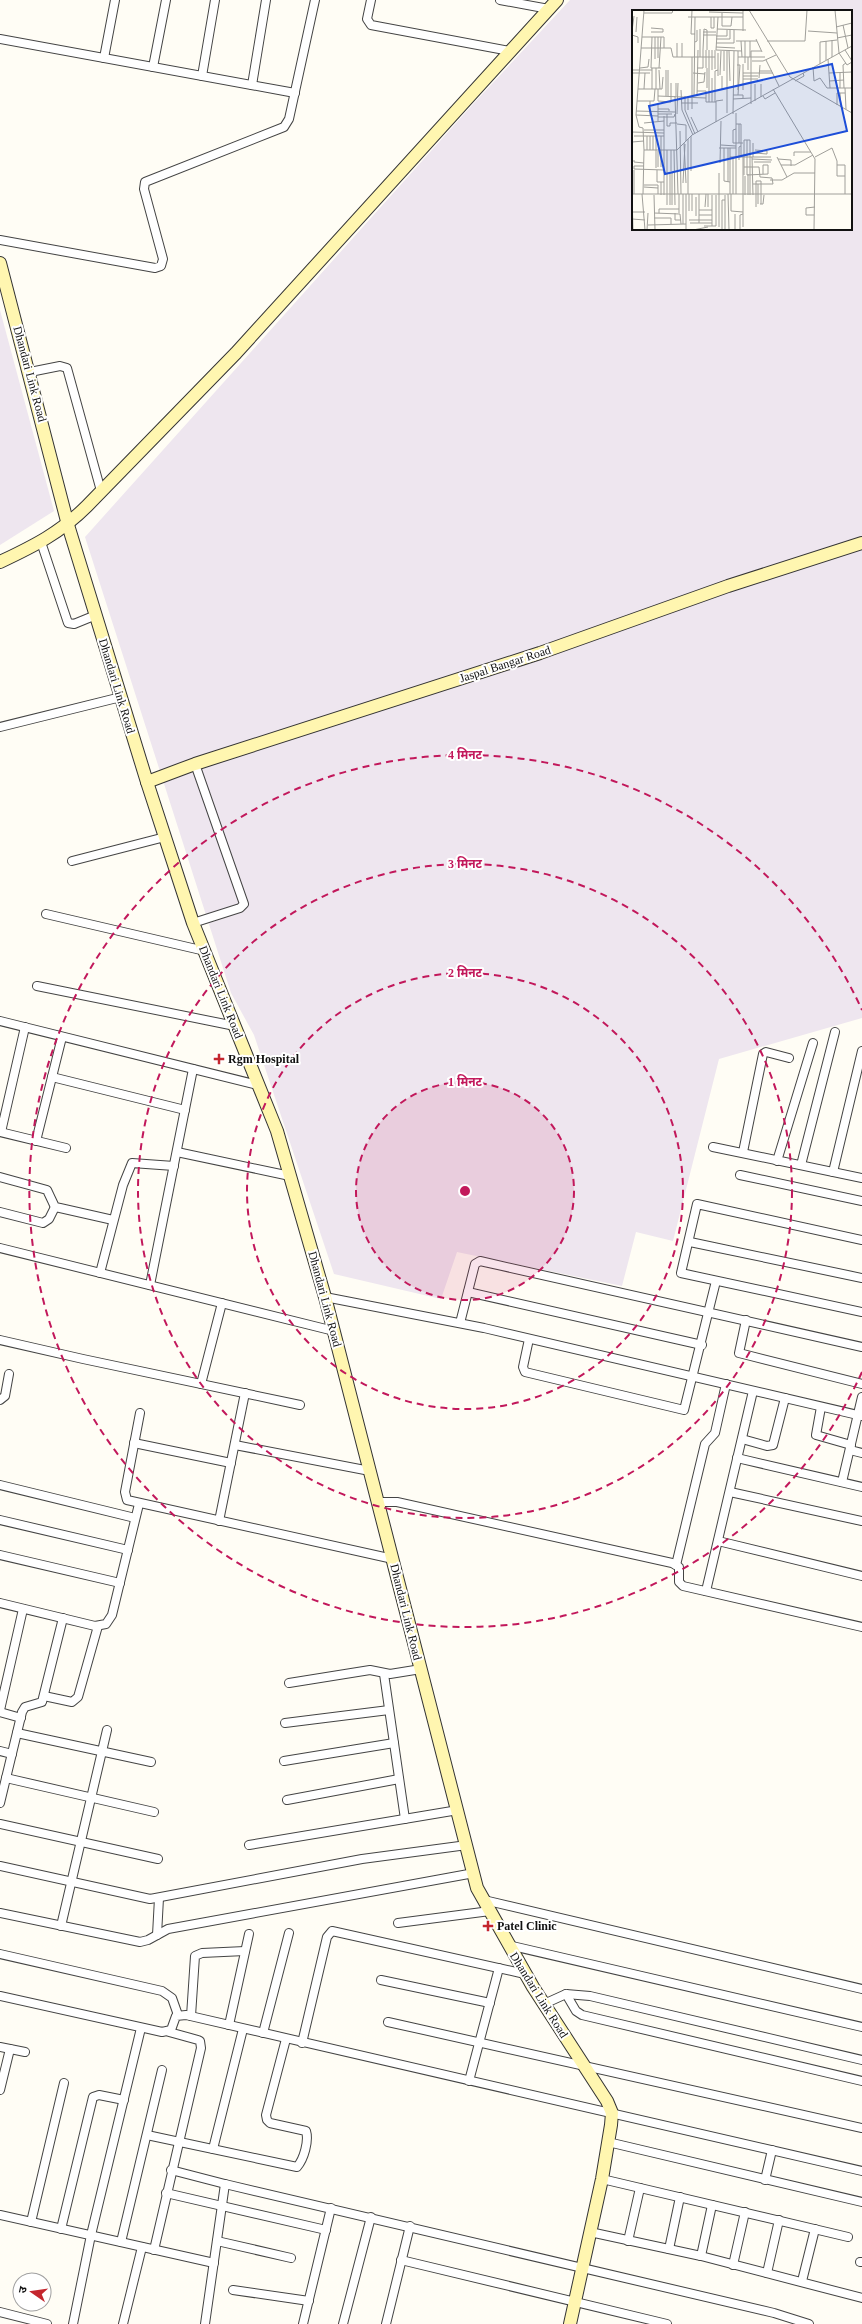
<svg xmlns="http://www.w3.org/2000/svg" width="862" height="2324" font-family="'Times New Roman','Noto Sans Devanagari',serif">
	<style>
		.industrial { fill: #eee6ef; fill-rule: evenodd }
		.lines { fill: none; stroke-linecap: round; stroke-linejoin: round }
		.street-casing { stroke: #444; stroke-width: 10 }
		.secondary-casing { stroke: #333; stroke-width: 14 }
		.street { stroke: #fff; stroke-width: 8 }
		.secondary { stroke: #fff6b0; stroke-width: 12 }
		.ring { fill: none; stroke: #c2185b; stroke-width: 2; stroke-dasharray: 7 5 }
		.poi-dot { fill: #c4262e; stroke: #fff; stroke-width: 1.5 }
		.labels { text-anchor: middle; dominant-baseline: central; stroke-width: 4; stroke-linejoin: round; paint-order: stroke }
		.street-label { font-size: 12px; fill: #111; stroke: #fff }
		.poi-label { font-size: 12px; font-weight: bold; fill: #111; stroke: #fff; text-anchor: start }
		.inset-road { fill: none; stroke: #a09f9a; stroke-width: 1 }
		.view { fill: #1d4ed8; fill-opacity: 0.15; stroke: #1d4ed8; stroke-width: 2 }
		.inset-edge { fill: none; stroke: #111; stroke-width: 2 }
		.centre { fill: #c2185b; stroke: #fff; stroke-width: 2 }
		.ring-label { font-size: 12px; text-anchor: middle; font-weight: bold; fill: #c2185b; stroke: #fff; stroke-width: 4; stroke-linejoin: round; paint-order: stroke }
	</style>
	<rect width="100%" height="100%" fill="#fffdf5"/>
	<g class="industrial">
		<path d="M570,0H862V1018L719,1059L673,1241L636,1232L622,1286L457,1252L441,1299L334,1274L254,1035L231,993L85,537L474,103ZM633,11H851V229H633Z"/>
		<path d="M0,310L54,511L0,545Z"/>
	</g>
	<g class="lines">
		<defs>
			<g id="street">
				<path d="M371,0L367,19L371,25L510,51"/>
				<path d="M500,0L549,9"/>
				<path d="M0,39L295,93"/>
				<path d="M104,58L115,0"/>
				<path d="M153,67L166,0"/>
				<path d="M202,76L215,0"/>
				<path d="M252,85L266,0"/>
				<path d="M0,240L155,268L161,266L163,259L144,189L145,182L284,127L289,119L315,0"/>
				<path d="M30,372L60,366L67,368L101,491"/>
				<path d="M41,542L68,623L74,624L96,615"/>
				<path d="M0,727L121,697"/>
				<path d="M72,861L165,837"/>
				<path d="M46,914L205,951"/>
				<path d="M193,923L240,908L244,904L195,764"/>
				<path d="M37,986L235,1026"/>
				<path d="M0,1021L258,1085"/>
				<path d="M52,1077L185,1110"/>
				<path d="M0,1132L66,1148"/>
				<path d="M1,1132L25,1027"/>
				<path d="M36,1141L62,1037"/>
				<path d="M713,1147L862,1178"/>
				<path d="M177,1152L290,1176"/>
				<path d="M743,1152L763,1054L766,1052L789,1058"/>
				<path d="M777,1161L813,1043"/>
				<path d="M801,1165L835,1032"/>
				<path d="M833,1172L862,1051"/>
				<path d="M740,1175L862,1201"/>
				<path d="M0,1177L47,1190L55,1207L60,1208L113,1220"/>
				<path d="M0,1212L43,1223L49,1219L55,1207"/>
				<path d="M862,1240L697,1204L681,1273L862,1312"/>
				<path d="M690,1242L862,1278"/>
				<path d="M0,1248L334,1331"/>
				<path d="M100,1273L123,1185L132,1163L174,1166"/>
				<path d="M150,1285L193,1069"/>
				<path d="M468,1292L702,1345"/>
				<path d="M325,1297L484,1328L862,1416"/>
				<path d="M746,1320L739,1353L862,1384"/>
				<path d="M460,1323L475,1264L480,1261L862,1347"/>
				<path d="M529,1339L523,1367L525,1372L684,1410L716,1281"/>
				<path d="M0,1340L83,1359L300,1405"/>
				<path d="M201,1384L222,1303"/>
				<path d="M0,1400L5,1396L9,1374"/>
				<path d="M821,1407L816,1435L851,1445"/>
				<path d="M140,1413L125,1492L127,1500L393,1559"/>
				<path d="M742,1439L767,1446L773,1445L785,1398"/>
				<path d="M134,1443L231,1463"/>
				<path d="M235,1445L370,1471"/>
				<path d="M850,1450L862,1453"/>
				<path d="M737,1458L862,1487"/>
				<path d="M842,1482L862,1397"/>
				<path d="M0,1485L135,1518"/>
				<path d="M730,1492L862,1521"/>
				<path d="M378,1502H397L672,1563L679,1567V1582L683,1586L862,1627"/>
				<path d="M0,1520L128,1550"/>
				<path d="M219,1521L245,1393"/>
				<path d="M718,1541L862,1576"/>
				<path d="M0,1555L120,1583"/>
				<path d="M676,1565L705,1444L715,1433L726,1384"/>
				<path d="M706,1591L753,1391"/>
				<path d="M0,1603L95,1626L106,1624L112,1615L139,1504"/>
				<path d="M384,1674L405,1819"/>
				<path d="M289,1683L370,1670L390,1674L421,1669"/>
				<path d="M44,1696L72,1702L78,1697L98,1626"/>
				<path d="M0,1710L23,1609"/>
				<path d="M0,1712L21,1718"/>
				<path d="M285,1723L389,1710"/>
				<path d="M17,1733L151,1762"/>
				<path d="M0,1751L12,1754"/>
				<path d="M284,1761L394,1743"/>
				<path d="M6,1778L154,1812"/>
				<path d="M287,1800L399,1779"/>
				<path d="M0,1803L22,1712L25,1707L42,1702L63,1618"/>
				<path d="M0,1824L158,1859"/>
				<path d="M249,1845L458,1810"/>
				<path d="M0,1866L150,1899L362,1859L467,1845"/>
				<path d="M484,1900L862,1989"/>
				<path d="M0,1913L140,1942L148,1940L168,1929L474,1873"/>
				<path d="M398,1923L490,1911"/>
				<path d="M61,1926L107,1730"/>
				<path d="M157,1935L159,1898"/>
				<path d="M508,1945L862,2027"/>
				<path d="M0,1954L162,1991L172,1998L178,2015"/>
				<path d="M381,1980L490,2003"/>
				<path d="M566,1994L576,2011L582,2015L862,2081"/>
				<path d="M0,1996L162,2032L171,2030L176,2016L186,2015L862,2171"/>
				<path d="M544,2004L566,1994L590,1996L862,2060"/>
				<path d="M191,2016L195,1956L202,1953L245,1951"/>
				<path d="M388,2022L862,2128"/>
				<path d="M229,2025L249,1934"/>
				<path d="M263,2033L289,1933"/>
				<path d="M302,2043L327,1937L332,1931L525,1974"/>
				<path d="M0,2047L25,2052"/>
				<path d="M469,2081L499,1968"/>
				<path d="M0,2090L10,2049"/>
				<path d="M147,2135L297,2167C304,2159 309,2141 306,2131L270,2123L267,2120L266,2115L286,2039"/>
				<path d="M608,2142L862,2202"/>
				<path d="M213,2149L243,2029"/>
				<path d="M171,2170L225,2184L774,2313L809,2324"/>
				<path d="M602,2179L848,2237"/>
				<path d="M765,2180L772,2150"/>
				<path d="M166,2193L326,2230"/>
				<path d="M0,2215L214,2263"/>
				<path d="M31,2222L64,2083"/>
				<path d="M61,2229L93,2097L99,2095L124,2100"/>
				<path d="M590,2232L701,2256L862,2298"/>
				<path d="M217,2241L291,2258"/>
				<path d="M628,2241L640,2188"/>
				<path d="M121,2242L162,2070"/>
				<path d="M669,2249L680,2197"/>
				<path d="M154,2250L201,2048L200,2041L198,2040L169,2032"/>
				<path d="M701,2256L712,2205"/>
				<path d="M401,2260L667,2324"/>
				<path d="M860,2262H862"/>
				<path d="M733,2265L745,2212"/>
				<path d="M767,2273L779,2220"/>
				<path d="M802,2281L815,2229"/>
				<path d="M233,2290L309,2301"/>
				<path d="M0,2312L47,2324"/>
				<path d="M73,2324L91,2235L141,2028"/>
				<path d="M123,2324L142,2247"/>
				<path d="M205,2324L225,2184"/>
				<path d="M303,2324L331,2208"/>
				<path d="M343,2324L371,2217"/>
				<path d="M386,2324L410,2226"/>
			</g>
			<g id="secondary">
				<path d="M0,263L68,525L147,782L193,923L277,1131L325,1297L477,1888L533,1987L607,2101L612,2113L611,2125L602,2179L570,2324"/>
				<path d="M0,562C34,546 60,533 87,506L236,353L557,0"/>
				<path d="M147,782L195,764L540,653L728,586L862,543"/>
			</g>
		</defs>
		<use href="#street" class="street-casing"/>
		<use href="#secondary" class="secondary-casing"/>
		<use href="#street" class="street"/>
		<use href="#secondary" class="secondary"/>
	</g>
	<circle cx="465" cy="1191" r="109" fill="#c2185b" fill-opacity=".12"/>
	<g class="ring">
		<circle cx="465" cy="1191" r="109"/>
		<circle cx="465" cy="1191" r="218"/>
		<circle cx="465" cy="1191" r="327"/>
		<path d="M862 1372A436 436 0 1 1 862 1010"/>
	</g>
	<g class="poi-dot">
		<path d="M217 1053h4v4h4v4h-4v4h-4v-4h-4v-4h4z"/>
		<path d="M486 1920h4v4h4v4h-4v4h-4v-4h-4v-4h4z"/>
	</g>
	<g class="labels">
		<g class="street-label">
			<text transform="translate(30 374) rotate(75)">Dhandari Link Road</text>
			<text transform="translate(505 664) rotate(-18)">Jaspal Bangar Road</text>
			<text transform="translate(117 686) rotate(73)">Dhandari Link Road</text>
			<text transform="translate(221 992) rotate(68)">Dhandari Link Road</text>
			<text transform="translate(325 1299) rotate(75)">Dhandari Link Road</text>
			<text transform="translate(406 1612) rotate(76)">Dhandari Link Road</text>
			<text transform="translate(539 1995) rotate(58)">Dhandari Link Road</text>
		</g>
		<g class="poi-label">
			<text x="228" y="1059">Rgm Hospital</text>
			<text x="497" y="1926">Patel Clinic</text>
		</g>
	</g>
	<g transform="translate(632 10)">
		<rect width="220" height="220" fill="#fffdf5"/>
		<path class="inset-road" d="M60,0L59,24H63M117,0L158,67L220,103M203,0L207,43L215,55L220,52M77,2L111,3M12,3H40L41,0M90,3V16M56,7H111M79,7V18H82V7M86,7L84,40L110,41M211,15L216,38M90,16H99L100,7M204,17L220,13M68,19V47M85,19L114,20M0,21L2,6M111,21V0M176,21L205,23M4,22L5,7M19,22H31V19L19,18M71,22H84M71,25H84M84,26H95V20M10,27H32V38M20,27L19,58H29M205,28L220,25M84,29H98V19M124,29L130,42M200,30V47M104,31H125M109,31L110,47M113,31V53M118,31V47M135,31H173L175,0M194,31V50M63,32L65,31V20M0,33V25L6,27V33M50,33V47M84,33H102V20M84,37L103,38M9,38H39L41,47H83M71,40L72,19L75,20V40M74,40V58M77,40V92M213,40L220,51M95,41V103M97,41L98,71M106,41V47H133M45,47V33M106,47V80M116,47V60M26,48V27M23,49V27M196,49L198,78M134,50L147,76M120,51H131L144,45M188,54V32L205,30M105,55H108L106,85M181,57L182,71L188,68L195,78H220M8,58L16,57L17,49M24,58V79M27,58L29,27M65,58H71V40M83,59V40M0,60H20M27,60L28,79M34,60V86M80,60V40M92,61V41M127,61H140M0,63H18M61,63L73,64M111,63H141M197,63L220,62M88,65L89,41M86,66V43M90,66V79H92M111,66H126M127,68L128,55M111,69H126M163,71L172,66L171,63M197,71L212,70M39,73V92M66,73L72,72L73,62M123,74V91M129,74V87M75,78V58M208,78V62M212,78L211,55L214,53M213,78L214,99M6,79H30L31,67M12,79L13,63M20,79V58M26,79V91L39,92M141,79L183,149L182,220M49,80L50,100L61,125M111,80V54M65,81H74V92H84M208,83L209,97M101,85H111V88M26,86L74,88M36,86V60M43,86L46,184M44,86V73M53,86V100L63,124M56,86V100M60,86V47M60,86V99M62,86L63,7M65,86L66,40M131,86L133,89L143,83M0,88V104M101,89L119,88M5,91H22L23,79M80,92V68M83,92V61L86,60M49,93H66M26,94V111M119,94V41H129M205,95V83H213M26,99H37V101M4,101L43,102M104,103V184M26,104H40M35,104V116H38V113H45M45,104L46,73M101,104L102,41M4,105L26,106M18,105V91M26,107H42L43,104M59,107L66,122M84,112V91L91,90M12,113L32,111M45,114L54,115V131M104,114H109V147M107,114V133M104,119L101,120V133H111M12,120H32M48,121L49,184M0,122L32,123M2,126H32M56,129V184M115,130V165M0,132L12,131M52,133L54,173M121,133V147M89,135L104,136M87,138H104M92,138V171L98,172M96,138V172M12,140L11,118L7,117L4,105L12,0M15,140V126M18,140V126M21,140V126M42,140L43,195M123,140L135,141V144L123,143M162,146V142H179M98,147H139M101,147V184M111,147V217M118,147V164M120,147L121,185M145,147L155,167M183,147L200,138L205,151V166H213M120,149L140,150M146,149L159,150V156M2,150V152L12,153M107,150V137L109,136M122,152H139M88,153L89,111M149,155H163L181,145M205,155H213V184M12,156H2V159L32,160M26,157V141M29,157V126M112,157H127L128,167L140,168L141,174H121M24,158V126M25,160V172H32M39,161V140M59,161V126M38,162V195M116,164V185M131,164V155H136V164M112,165V130H118V147M115,165L136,164M113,166V185M138,170H150L162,163H183M29,172V185M51,173L53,134M126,174V194M12,175H26V184M12,177L26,178M0,184H11L12,140H45L60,125L220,36M2,184V160M10,184L13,220M11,184H220M47,184V203M51,184V214M54,184V220M57,184V201M76,184V197M96,184L97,220M98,184V138M99,184V201L111,202M0,185L1,220M22,185L23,220M32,185V106M80,185V216M118,185V164M128,194H131L132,185M35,195V140M40,195V163L42,162M73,197L74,184M124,197V171H129V194M67,200H80M60,201V184M0,202H13M22,203L48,204L49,214M27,203V199H47M43,203V210H49M67,205H80M182,205H174V198L183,197M64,206V187M22,208H39V214M0,209L13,210M57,210H80M58,213H80M67,213V184M16,215L54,214M72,216H84V185M87,217V163M15,220L16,203M61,220L76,217M90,220V190H93M93,220V185M103,220V204M108,220V205L111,204"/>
		<path class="view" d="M200,54L215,121L33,164L17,96Z"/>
		<rect width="220" height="220" class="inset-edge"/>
	</g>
	<circle cx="465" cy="1191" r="6" class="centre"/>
	<g class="ring-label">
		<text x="465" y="759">4 मिनट</text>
		<text x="465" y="868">3 मिनट</text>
		<text x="465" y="977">2 मिनट</text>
		<text x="465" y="1086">1 मिनट</text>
	</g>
	<g transform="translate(32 2292) rotate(283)"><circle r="19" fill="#ffffff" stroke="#a0a0a0"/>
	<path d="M0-3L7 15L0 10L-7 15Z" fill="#c4262e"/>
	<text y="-6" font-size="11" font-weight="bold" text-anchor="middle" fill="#111111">उ</text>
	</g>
</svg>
